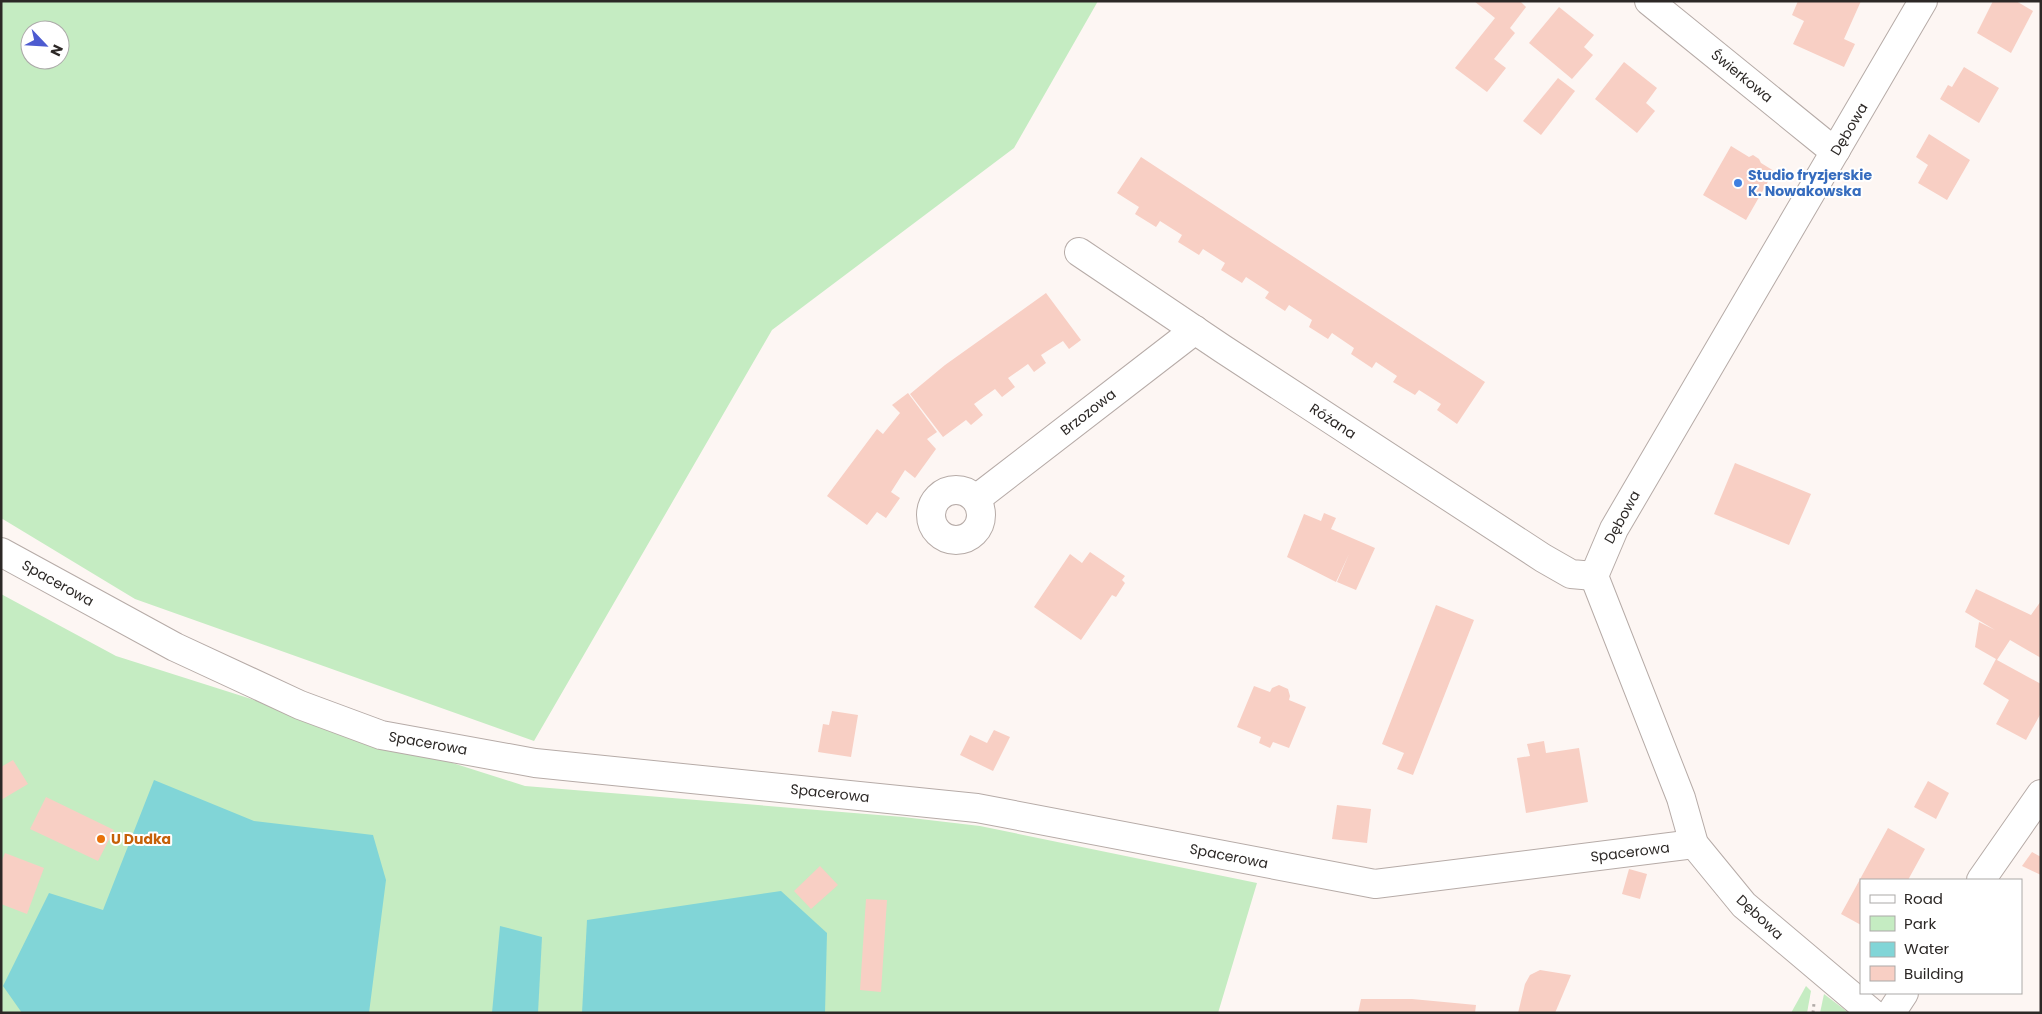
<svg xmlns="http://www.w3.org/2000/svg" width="2042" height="1014" font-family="Poppins,sans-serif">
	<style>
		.green { fill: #c5ecc2; fill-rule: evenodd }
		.water { fill: #81d5d7 }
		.building { fill: #f8cfc4 }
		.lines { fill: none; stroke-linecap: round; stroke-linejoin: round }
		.minor-casing { stroke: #b6aba7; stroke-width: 30 }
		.path { stroke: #b1aba8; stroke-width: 3; stroke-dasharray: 2.5 4; stroke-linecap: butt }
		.minor { stroke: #fff; stroke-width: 28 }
		.shop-dot { fill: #3f7fe0; stroke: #fff; stroke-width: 2 }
		.food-dot { fill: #e8710a; stroke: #fff; stroke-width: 2 }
		.labels { text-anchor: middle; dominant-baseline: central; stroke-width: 4; stroke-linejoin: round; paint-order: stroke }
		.street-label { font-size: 14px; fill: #2c2826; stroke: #fff }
		.shop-label { font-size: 14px; font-weight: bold; fill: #366cbe; stroke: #fff; text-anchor: start }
		.food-label { font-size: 14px; font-weight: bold; fill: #c56008; stroke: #fff; text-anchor: start }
	</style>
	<rect width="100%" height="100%" fill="#fdf6f3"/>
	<g class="green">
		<path d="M1,1H1098L1014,148L772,330L534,741L135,599L1,518ZM30,30H60V60H30Z"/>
		<path d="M1,594L116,656L525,786L903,817L980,826L1257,883L1218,1013H1Z"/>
		<path d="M1806,986L1811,991L1807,1013H1791Z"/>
		<path d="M1824,994L1849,1013H1820Z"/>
	</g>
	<g class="water">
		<path d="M154,780L254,821L373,835L386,880L369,1013H22L3,986L49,893L103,910Z"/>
		<path d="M781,891L827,933L825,1013H582L587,920Z"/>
		<path d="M500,926L542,937L538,1013H492Z"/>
	</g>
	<g class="building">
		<path d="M1474,1H1520L1526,7L1510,28L1515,33L1494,59L1506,68L1487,92L1455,68L1495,18Z"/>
		<path d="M1798,1H1861L1844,39L1855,44L1844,67L1793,44L1804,21L1792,15Z"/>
		<path d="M1993,1H2016L2033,11L2011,53L1977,33Z"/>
		<path d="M1559,7L1594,35L1584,47L1593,55L1572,79L1529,43Z"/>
		<path d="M1624,62L1657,88L1646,103L1655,111L1637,133L1595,99Z"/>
		<path d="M1964,67L1999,88L1979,123L1940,99L1948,85L1952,87Z"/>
		<path d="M1558,78L1575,91L1541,135L1523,121Z"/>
		<path d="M1929,134L1970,160L1947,200L1918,183L1928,165L1916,157Z"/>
		<path d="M1731,146L1749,157L1753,155L1759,159L1761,163L1774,171L1746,220L1703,195Z"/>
		<path d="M1141,157L1485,382L1457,424L1437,410L1441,404L1419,390L1415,395L1393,382L1397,376L1376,362L1372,368L1351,354L1354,348L1332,333L1328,339L1309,327L1312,320L1289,305L1285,311L1265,298L1269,292L1246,277L1242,283L1221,270L1225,263L1203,249L1199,255L1178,242L1182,235L1160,221L1156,227L1135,214L1139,207L1117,193Z"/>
		<path d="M1046,293L1081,340L1069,349L1063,341L1041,355L1046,363L1034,372L1028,364L1008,378L1015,387L1002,397L995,389L974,404L983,415L971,425L966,420L943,437L910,394L945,365Z"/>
		<path d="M908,393L937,432L927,439L936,449L915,478L905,470L891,492L900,498L886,518L877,512L867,525L827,496L877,429L883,434L900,413L892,405Z"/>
		<path d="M1735,463L1811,494L1789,545L1714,514Z"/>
		<path d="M1324,513L1336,518L1331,529L1375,548L1356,590L1337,582L1349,554L1336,582L1287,557L1304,514L1321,521Z"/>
		<path d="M1090,552L1125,576L1122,580L1125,583L1116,597L1112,595L1081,640L1034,607L1070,554L1082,563Z"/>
		<path d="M1976,589L2031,615L2041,601V658L2010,640L1997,660L2041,684V713L2026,740L1996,724L2009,700L1983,684L1996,659L1975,647L1979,622L1995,630L1965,612Z"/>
		<path d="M1436,605L1474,620L1413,775L1397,769L1404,753L1382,744Z"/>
		<path d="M1279,685L1288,689L1290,696L1289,700L1306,707L1289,748L1273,742L1270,748L1259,743L1261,737L1237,727L1254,686L1270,692L1272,688Z"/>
		<path d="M832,711L858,715L851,757L818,752L823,724L829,725Z"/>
		<path d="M994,730L1010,737L993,771L960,755L970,735L987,743Z"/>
		<path d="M1544,741L1546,753L1579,748L1588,802L1526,813L1517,758L1530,756L1527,744Z"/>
		<path d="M13,760L28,784L1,800V767Z"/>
		<path d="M1928,781L1949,793L1936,819L1914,807Z"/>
		<path d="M46,797L114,830L98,861L30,829Z"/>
		<path d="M1337,805L1371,809L1367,843L1332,839Z"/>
		<path d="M1888,828L1925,849L1908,880H1861V925L1841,914Z"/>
		<path d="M2032,852L2041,857V875L2022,866Z"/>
		<path d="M5,853L44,868L27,914L1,904V862Z"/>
		<path d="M820,866L838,885L811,909L794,891Z"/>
		<path d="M1629,869L1647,874L1640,899L1622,894Z"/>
		<path d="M866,899L887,900L881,992L860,990Z"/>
		<path d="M1540,970L1571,975L1555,1013H1518L1525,984L1530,975Z"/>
		<path d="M1361,999H1412L1476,1005L1475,1013H1358Z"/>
	</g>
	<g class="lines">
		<defs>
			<g id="minor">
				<path d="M1649,1L1824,143L1836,150"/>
				<path d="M1079,252L1223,349L1543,558L1571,574L1594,576"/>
				<circle cx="956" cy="515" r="25"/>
				<path d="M976,499L1195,330"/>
				<path d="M1,552L175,647L300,705L381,735L535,763L977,808L1375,884L1694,844"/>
				<path d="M1981,880L2041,794"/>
				<path d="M1872,1013L1744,905L1694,844L1681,798L1594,576L1614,529L1923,1"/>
				<path d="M1891,1013L1904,993"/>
			</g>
		</defs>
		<use href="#minor" class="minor-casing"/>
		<path class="path" d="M1813,1013L1814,1003"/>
		<use href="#minor" class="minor"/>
	</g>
	<circle class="shop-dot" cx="1738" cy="183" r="5"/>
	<circle class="food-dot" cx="101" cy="839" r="5"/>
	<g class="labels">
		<g class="street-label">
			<text transform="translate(1742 76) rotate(39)">Świerkowa</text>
			<text transform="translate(1849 129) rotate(-59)">Dębowa</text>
			<text transform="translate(1088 412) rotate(-38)">Brzozowa</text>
			<text transform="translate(1333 421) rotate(33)">Różana</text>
			<text transform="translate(1622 517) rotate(-61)">Dębowa</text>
			<text transform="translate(58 583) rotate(29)">Spacerowa</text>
			<text transform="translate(428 743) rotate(10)">Spacerowa</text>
			<text transform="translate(830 793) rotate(6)">Spacerowa</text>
			<text transform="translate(1630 852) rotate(-7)">Spacerowa</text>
			<text transform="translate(1229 856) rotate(11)">Spacerowa</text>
			<text transform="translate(1760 917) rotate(43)">Dębowa</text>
		</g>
		<g class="shop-label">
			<text x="1748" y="175">Studio fryzjerskie<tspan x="1748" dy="16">K. Nowakowska</tspan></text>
		</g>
		<g class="food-label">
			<text x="111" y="839">U Dudka</text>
		</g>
	</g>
	<rect width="2042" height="1014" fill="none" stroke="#2c2826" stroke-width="5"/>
	<rect x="1860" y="879" width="162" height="115" fill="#ffffff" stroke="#aba9a8"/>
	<rect x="1870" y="895" width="25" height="8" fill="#ffffff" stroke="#aba9a8"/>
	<text x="1904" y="904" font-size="15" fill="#2c2826">Road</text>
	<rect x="1870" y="916" width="25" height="15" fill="#c5ecc2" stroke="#aba9a8"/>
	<text x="1904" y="929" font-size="15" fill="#2c2826">Park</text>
	<rect x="1870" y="942" width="25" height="15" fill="#81d5d7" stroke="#aba9a8"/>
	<text x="1904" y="954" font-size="15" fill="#2c2826">Water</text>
	<rect x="1870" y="966" width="25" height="15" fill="#f8cfc4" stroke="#aba9a8"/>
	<text x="1904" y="979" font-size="15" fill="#2c2826">Building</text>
	<g transform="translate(45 45) rotate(115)"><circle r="24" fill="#ffffff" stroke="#aba9a8"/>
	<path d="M0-4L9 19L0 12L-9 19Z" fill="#4d5bd0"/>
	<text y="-8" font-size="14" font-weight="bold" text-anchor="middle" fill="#2c2826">N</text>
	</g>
</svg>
